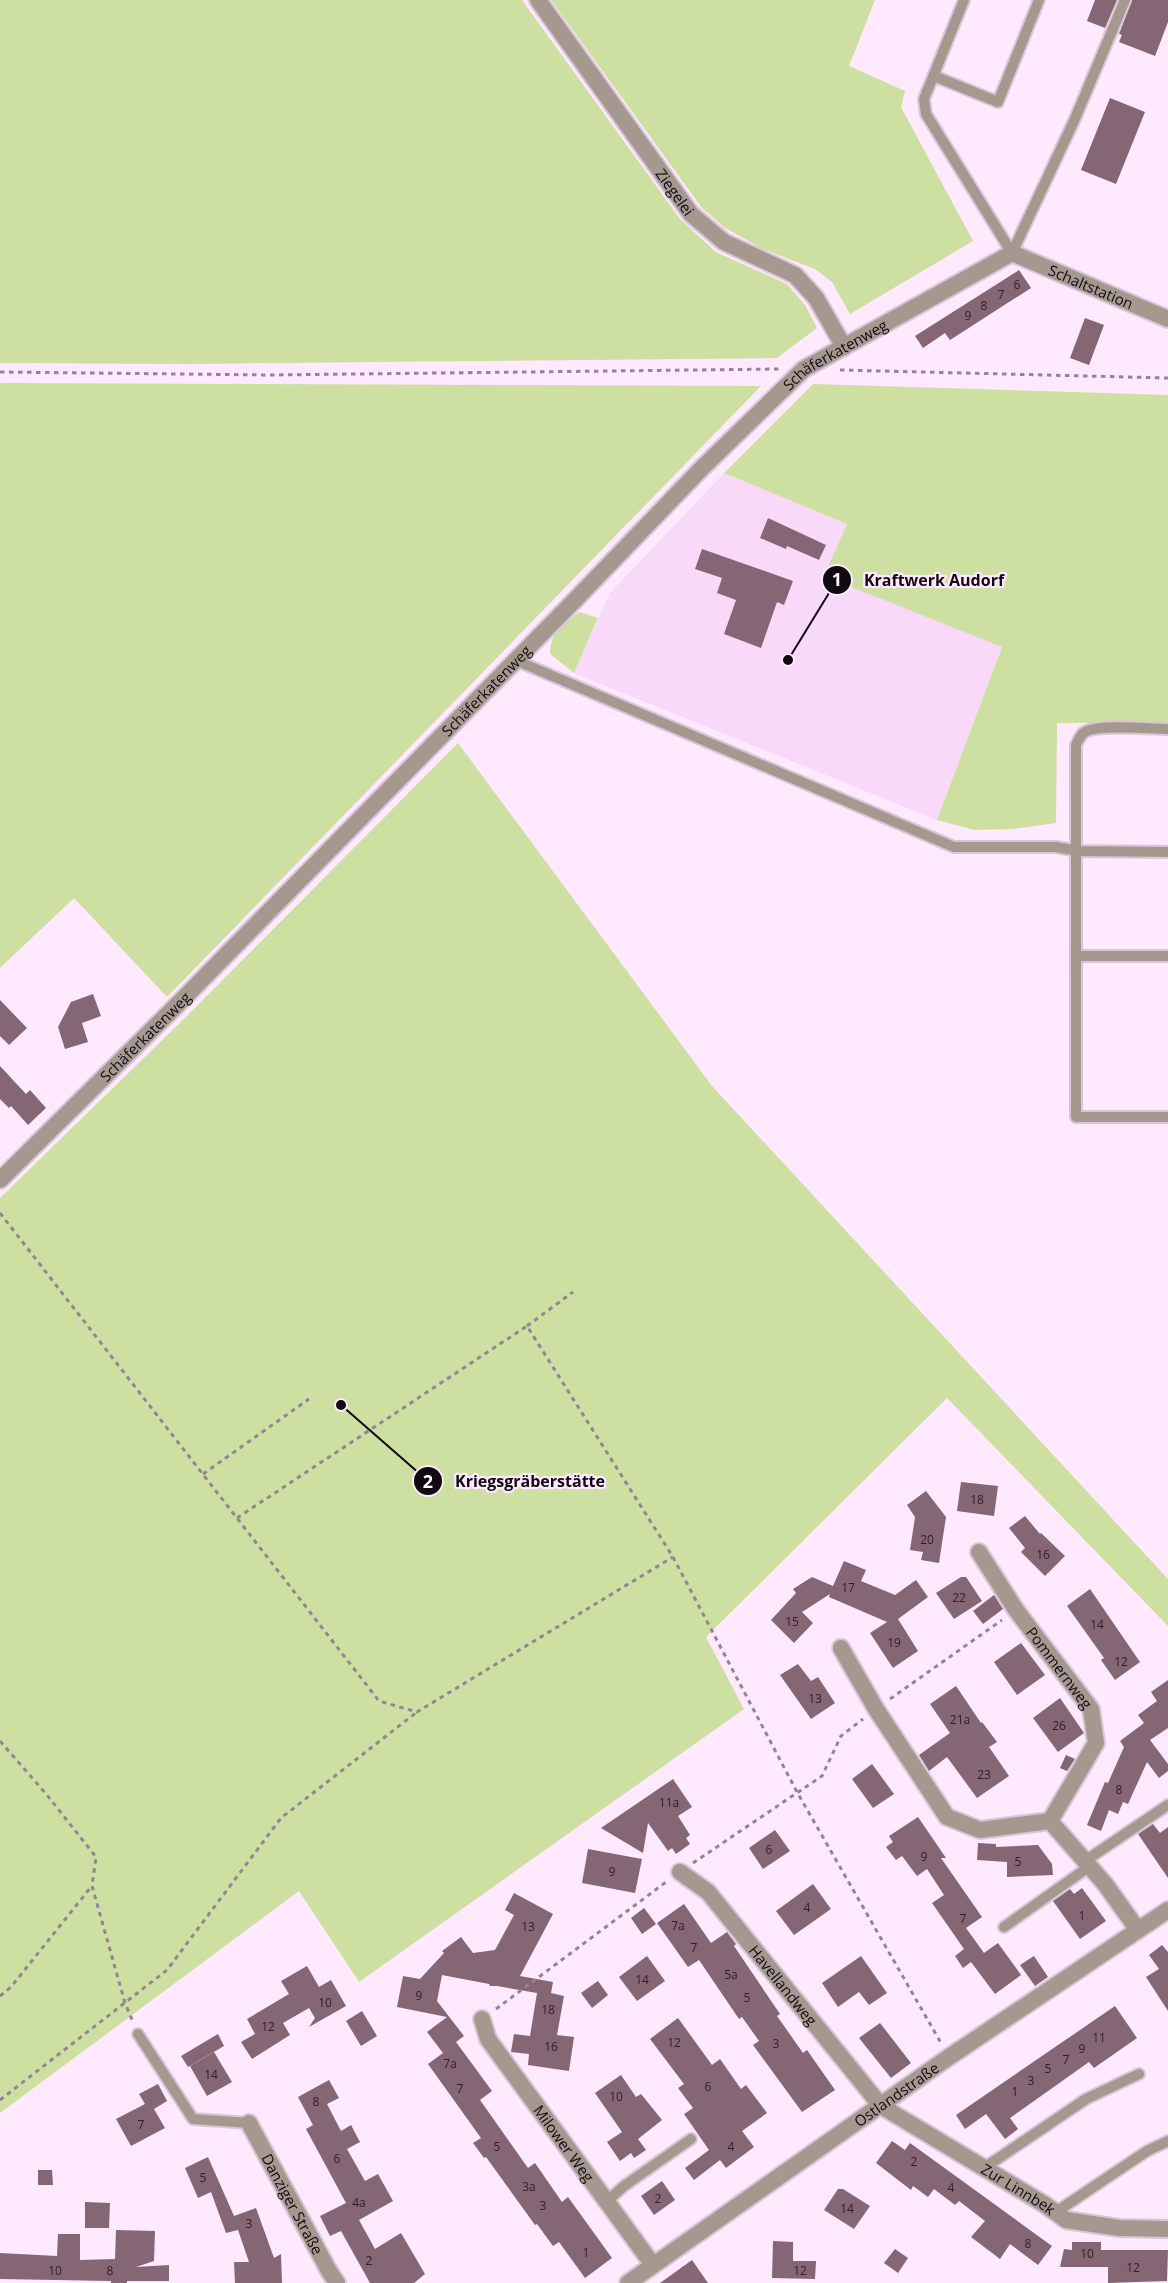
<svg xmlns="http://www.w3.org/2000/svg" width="1168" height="2283" font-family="'Open Sans',sans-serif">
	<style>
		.built { fill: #f9d9fa }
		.green { fill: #cddfa1 }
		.building { fill: #856674 }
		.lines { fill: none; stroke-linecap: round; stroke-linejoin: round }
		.service-casing { stroke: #d8c5d8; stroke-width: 14 }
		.minor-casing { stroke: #d8c5d8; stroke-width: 20 }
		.path { stroke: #948594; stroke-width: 3; stroke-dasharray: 4.5 4.5; stroke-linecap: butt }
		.service { stroke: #a5998f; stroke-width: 10 }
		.minor { stroke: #a5998f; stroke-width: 16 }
		.labels { text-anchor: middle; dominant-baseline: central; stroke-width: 4.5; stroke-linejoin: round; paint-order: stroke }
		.number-label { font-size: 12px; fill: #2e202a }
		.street-label { font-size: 15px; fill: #110912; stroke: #fee9fe }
		.leader { fill: none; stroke: #110912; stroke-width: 2 }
		.callout-dot { fill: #110912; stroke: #fee9fe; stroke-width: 2 }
		.mark-label { font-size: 18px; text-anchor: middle; font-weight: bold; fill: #fff }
		.callout-label { font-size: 16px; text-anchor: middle; font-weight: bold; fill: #110912; stroke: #fee9fe; stroke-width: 4.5; stroke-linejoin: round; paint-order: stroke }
	</style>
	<rect width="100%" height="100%" fill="#fee9fe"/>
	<path class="built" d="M724,473L847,524L825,576L1002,646L937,820L574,673L610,593Z"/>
	<g class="green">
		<path d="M0,0H522L680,219L716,252L787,284L805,305L817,328L777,358L189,364L0,363Z"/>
		<path d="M551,0H875L849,66L905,91L901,107L973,241L850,314L832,282L815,269L763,249L725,228L702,208Z"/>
		<path d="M0,383L761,386L167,997L74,898L0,968Z"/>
		<path d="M813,384L1168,395V723H1057L1056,823L1012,829L974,830L937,820L1002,647L824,576L847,524L724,473Z"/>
		<path d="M580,612L598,618L574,673L550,654C551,630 562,625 580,612Z"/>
		<path d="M458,743L712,1086L1168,1579V1626L947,1398L706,1637L744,1709L359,1982L299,1891L0,2113V1198L186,1017Z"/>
	</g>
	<g class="building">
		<path d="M1095,0H1117L1105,28L1087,21Z"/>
		<path d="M1132,0H1168V22L1155,56L1119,42L1122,35L1119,34Z"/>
		<path d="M1110,98L1145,112L1116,184L1081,170Z"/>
		<path d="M1019,270L1031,288L950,340L945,333L923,348L915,336Z"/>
		<path d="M1085,318L1104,325L1089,365L1070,358Z"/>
		<path d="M768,518L826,545L819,560L787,546L786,549L760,538Z"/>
		<path d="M702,549L793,581L784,605L777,602L761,648L724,634L736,600L717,593L722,578L695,569Z"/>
		<path d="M93,994L101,1016L82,1023L88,1042L65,1049L58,1027L71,1002Z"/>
		<path d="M0,1000L27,1028L9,1045L0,1036Z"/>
		<path d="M0,1066L26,1094L30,1090L46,1108L28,1125L11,1106L9,1108L0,1099Z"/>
		<path d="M961,1482L998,1486L994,1516L957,1511Z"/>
		<path d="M926,1491L946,1517L939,1563L921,1560L923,1552L910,1550L915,1517L907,1505Z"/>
		<path d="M1025,1516L1040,1534L1041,1533L1065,1556L1045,1576L1021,1552L1025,1548L1009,1528Z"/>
		<path d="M844,1561L866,1570L861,1581L895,1595L916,1580L928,1597L898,1619L918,1651L893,1668L870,1633L887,1622L829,1597L830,1594L802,1612L813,1623L794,1643L771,1620L796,1593L793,1589L812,1577L833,1586Z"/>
		<path d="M961,1577H966L982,1601L954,1619L936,1593Z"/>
		<path d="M1090,1589L1140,1662L1115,1680L1101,1660L1104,1658L1067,1606Z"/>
		<path d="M994,1595L1003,1609L983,1624L973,1611Z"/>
		<path d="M1021,1643L1045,1675L1017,1695L994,1662Z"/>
		<path d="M798,1664L811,1681L818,1677L835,1703L811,1719L780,1675Z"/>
		<path d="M1168,1680V1728L1150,1740L1168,1764V1771L1159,1778L1147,1762L1128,1804L1123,1802L1118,1814L1109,1810L1101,1831L1087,1825L1105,1782L1108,1783L1124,1747L1120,1741L1144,1723L1138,1715L1157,1701L1151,1692Z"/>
		<path d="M956,1686L981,1723L982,1722L997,1742L989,1747L1009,1776L977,1798L947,1757L929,1771L919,1755L950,1733L930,1704Z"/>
		<path d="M1060,1698L1084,1733L1058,1752L1033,1718Z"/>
		<path d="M1066,1755L1075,1759L1067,1771L1060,1768Z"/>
		<path d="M872,1764L894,1794L873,1808L852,1779Z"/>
		<path d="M673,1779L692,1807L678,1816L690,1835L686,1838L690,1844L676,1854L672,1848L668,1851L648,1823L643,1853L601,1828Z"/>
		<path d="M918,1817L946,1858H941L982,1917L966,1928L984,1953L998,1943L1021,1975L995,1994L971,1962L963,1968L955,1956L964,1949L932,1903L944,1895L927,1869L917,1876L902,1856L896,1860L886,1847L893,1842L889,1836Z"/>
		<path d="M1153,1824L1160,1833L1168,1827V1878L1138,1834Z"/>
		<path d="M775,1830L790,1851L763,1869L749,1848Z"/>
		<path d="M978,1843L996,1844V1847L1038,1845L1052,1864L1053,1875L1007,1877V1862L977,1860Z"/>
		<path d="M588,1849L642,1859L635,1893L582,1883Z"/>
		<path d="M813,1884L831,1909L794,1935L776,1911Z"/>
		<path d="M1082,1888L1106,1921L1080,1939L1053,1901L1070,1889L1074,1894Z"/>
		<path d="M514,1893L553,1914L520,1976L553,1982L551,1993L564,1996L557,2035L574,2037L569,2071L528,2065L529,2054L511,2052L514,2034L530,2036L537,1993L497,1986H490L489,1984L442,1975L437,2001L464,2036L456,2042L492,2091L480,2100L528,2168L535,2163L562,2202L568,2197L612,2258L585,2278L559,2242L553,2246L537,2224L535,2225L486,2157L484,2158L473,2143L481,2138L428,2064L443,2053L427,2032L447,2017L397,2007L403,1976L420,1979L444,1953L442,1951L461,1937L473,1953L495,1950L514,1915L505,1910Z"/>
		<path d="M684,1904L711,1943L727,1932L736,1944L734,1946L780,2014L777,2016L803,2053L807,2050L835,2090L802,2112L753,2045L759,2041L742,2017L739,2019L699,1960L688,1967L657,1923Z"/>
		<path d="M644,1908L656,1924L642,1934L631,1918Z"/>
		<path d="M1162,1945L1168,1952V2011L1146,1977L1159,1969L1149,1955Z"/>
		<path d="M647,1956L665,1981L637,2001L619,1977Z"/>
		<path d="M861,1956L887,1993L869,2005L859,1992L838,2007L822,1983Z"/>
		<path d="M1034,1956L1048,1977L1035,1986L1020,1965Z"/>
		<path d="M307,1966L319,1987L331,1980L346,2006L309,2027L315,2018L309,2008L283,2023L290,2035L252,2059L241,2042L255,2034L247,2019L289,1994L281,1981Z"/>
		<path d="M598,1981L608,1995L592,2008L581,1993Z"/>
		<path d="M1115,2006L1137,2038L1094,2068L1089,2062L1010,2118L1018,2129L1005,2139L986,2114L965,2129L956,2115Z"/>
		<path d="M362,2011L377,2036L361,2046L346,2021Z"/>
		<path d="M678,2018L712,2065L720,2059L741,2089L746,2085L767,2113L742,2131L754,2147L726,2168L720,2160L694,2180L685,2168L709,2150L684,2114L693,2108L678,2088L684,2084L650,2039Z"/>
		<path d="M880,2023L911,2063L891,2078L859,2038Z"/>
		<path d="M218,2034L224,2046L188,2067L181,2056Z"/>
		<path d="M214,2052L232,2082L207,2096L190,2066Z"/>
		<path d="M621,2075L636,2097L641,2094L662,2120L638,2139L646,2150L634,2158L631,2153L620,2161L607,2142L622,2132L595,2093Z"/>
		<path d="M329,2080L339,2098L327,2104L341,2131L351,2125L360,2142L347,2149L365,2181L378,2174L393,2201L359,2220L375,2249L401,2233L425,2274L414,2283H370L341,2231L330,2236L320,2216L346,2203L306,2129L313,2125L298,2097Z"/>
		<path d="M158,2084L167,2101L154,2109L165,2128L131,2146L116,2119L145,2104L139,2094Z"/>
		<path d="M892,2141L905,2150L910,2143L1052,2246L1038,2265L1010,2244L1000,2259L971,2237L985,2221L959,2201L955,2205L934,2189L928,2197L913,2186L911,2190L876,2163Z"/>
		<path d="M208,2157L234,2216L256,2208L274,2258L281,2254L282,2283H235L234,2262H249L238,2230L226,2233L211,2192L198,2198L185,2168Z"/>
		<path d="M38,2170H52L53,2185H38Z"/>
		<path d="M662,2181L675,2200L654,2215L641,2196Z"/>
		<path d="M838,2189H843L870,2206L854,2229L824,2210Z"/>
		<path d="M85,2202L110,2203L109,2228H85Z"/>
		<path d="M116,2230L155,2231L154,2261L136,2267L169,2265V2281H127V2283H111V2281L0,2279V2253L57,2256L58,2234H80V2260L115,2259Z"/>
		<path d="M773,2241L793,2242V2261H816L815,2279L772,2278Z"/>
		<path d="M1072,2242H1101V2250H1168L1167,2281L1108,2283V2267H1060L1064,2249L1072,2250Z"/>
		<path d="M895,2249L908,2258L898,2273L884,2263Z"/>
		<path d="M692,2260L708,2283H660Z"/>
	</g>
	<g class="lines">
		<defs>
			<g id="service">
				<path d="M964,0L924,99L926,114L1012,253"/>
				<path d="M934,76L998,102L1039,0"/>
				<path d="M1012,253L1074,121L1125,0"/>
				<path d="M515,660L954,847H1056L1078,851L1168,852"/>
				<path d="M1168,729C1150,729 1102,724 1087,731C1081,733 1079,739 1076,745V956H1168"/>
				<path d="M1076,956V1117H1168"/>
				<path d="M1085,1861L1168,1805"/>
				<path d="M1004,1927L1090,1866"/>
				<path d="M138,2034L193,2119L249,2123"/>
				<path d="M984,2168L1086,2099L1139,2074"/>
				<path d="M606,2202L624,2186L691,2139"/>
				<path d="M1056,2212L1147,2151L1168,2141"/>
			</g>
			<g id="minor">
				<path id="s1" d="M538,0L691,214L724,242L795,275L816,298L844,347"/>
				<path id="s2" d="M0,1180L178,1004L576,599L702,468L804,369L1012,253L1168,319"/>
				<path id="s3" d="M979,1552L1016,1610L1091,1709L1096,1743L1050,1821L1105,1884L1138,1930"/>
				<path d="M841,1648L876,1709L947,1817L980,1830L1050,1821"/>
				<path id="s4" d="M680,1872L708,1892L881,2106L1044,2204L1066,2220L1119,2228L1168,2229"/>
				<path id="s5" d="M482,2019L488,2039L653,2265"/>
				<path id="s6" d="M249,2123L329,2271L337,2283"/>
				<path id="s7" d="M628,2283L949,2057L1168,1910"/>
			</g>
		</defs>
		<use href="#service" class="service-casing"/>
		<use href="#minor" class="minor-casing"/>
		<g class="path">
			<path d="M840,370L1168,378"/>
			<path d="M0,372L271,375L779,369"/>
			<path d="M0,1213L379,1701L417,1712L673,1557"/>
			<path d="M527,1326L573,1292"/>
			<path d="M203,1474L309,1399"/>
			<path d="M237,1518L527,1326L673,1557L797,1792L941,2043"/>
			<path d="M890,1699L1002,1620"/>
			<path d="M0,1741L47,1795L96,1857L92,1886L125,2003L133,2022"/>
			<path d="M693,1863L822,1776L841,1736L863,1719"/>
			<path d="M0,1996L11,1987L91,1887"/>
			<path d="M496,2009L666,1882"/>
			<path d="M0,2100L167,1970L281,1818L417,1712"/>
		</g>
		<use href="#service" class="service"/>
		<use href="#minor" class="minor"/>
	</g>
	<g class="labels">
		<g class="number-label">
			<text x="1017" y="284">6</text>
			<text x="1001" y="294">7</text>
			<text x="984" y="305">8</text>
			<text x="968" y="315">9</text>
			<text x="977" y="1499">18</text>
			<text x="927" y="1539">20</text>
			<text x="1043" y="1554">16</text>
			<text x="848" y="1587">17</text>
			<text x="959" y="1597">22</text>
			<text x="792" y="1621">15</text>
			<text x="1097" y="1624">14</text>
			<text x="894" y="1642">19</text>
			<text x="1121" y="1661">12</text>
			<text x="815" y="1698">13</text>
			<text x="960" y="1719">21a</text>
			<text x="1059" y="1725">26</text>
			<text x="984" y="1774">23</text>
			<text x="1119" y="1789">8</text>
			<text x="669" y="1802">11a</text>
			<text x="769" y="1849">6</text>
			<text x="924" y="1856">9</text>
			<text x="1018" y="1861">5</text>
			<text x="612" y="1871">9</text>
			<text x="807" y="1907">4</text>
			<text x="1082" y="1915">1</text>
			<text x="963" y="1918">7</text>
			<text x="678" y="1925">7a</text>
			<text x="528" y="1926">13</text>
			<text x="694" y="1947">7</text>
			<text x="731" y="1974">5a</text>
			<text x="642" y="1979">14</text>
			<text x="419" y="1995">9</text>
			<text x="747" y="1997">5</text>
			<text x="325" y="2002">10</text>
			<text x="548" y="2009">18</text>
			<text x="268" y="2026">12</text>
			<text x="1099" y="2037">11</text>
			<text x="674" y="2042">12</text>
			<text x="776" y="2043">3</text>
			<text x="551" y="2046">16</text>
			<text x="1082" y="2048">9</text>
			<text x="1066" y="2059">7</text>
			<text x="450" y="2063">7a</text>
			<text x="1048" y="2068">5</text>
			<text x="211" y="2074">14</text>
			<text x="1031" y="2080">3</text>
			<text x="708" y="2086">6</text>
			<text x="460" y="2088">7</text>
			<text x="1015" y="2091">1</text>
			<text x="616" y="2096">10</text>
			<text x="316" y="2101">8</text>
			<text x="141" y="2124">7</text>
			<text x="497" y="2146">5</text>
			<text x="731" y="2146">4</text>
			<text x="337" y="2158">6</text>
			<text x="914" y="2161">2</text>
			<text x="203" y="2177">5</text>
			<text x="529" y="2186">3a</text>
			<text x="951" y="2187">4</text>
			<text x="658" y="2198">2</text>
			<text x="359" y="2202">4a</text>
			<text x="543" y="2205">3</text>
			<text x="847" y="2208">14</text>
			<text x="249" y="2223">3</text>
			<text x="1028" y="2243">8</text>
			<text x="586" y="2252">1</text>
			<text x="1087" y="2253">10</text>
			<text x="369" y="2260">2</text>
			<text x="1133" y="2267">12</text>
			<text x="55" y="2270">10</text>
			<text x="110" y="2270">8</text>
			<text x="800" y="2270">12</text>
		</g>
		<g class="street-label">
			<text stroke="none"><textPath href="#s1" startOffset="236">Ziegelei</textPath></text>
			<text stroke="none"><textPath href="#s2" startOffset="1466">Schaltstation</textPath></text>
			<text stroke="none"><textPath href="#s2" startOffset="1176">Schäferkatenweg</textPath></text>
			<text stroke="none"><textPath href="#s2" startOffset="690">Schäferkatenweg</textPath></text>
			<text stroke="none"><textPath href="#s2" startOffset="204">Schäferkatenweg</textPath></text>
			<text stroke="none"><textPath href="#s3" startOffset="141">Pommernweg</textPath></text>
			<text stroke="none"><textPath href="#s4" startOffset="154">Havellandweg</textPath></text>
			<text stroke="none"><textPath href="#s7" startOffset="328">Ostlandstraße</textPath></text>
			<text stroke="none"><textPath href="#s5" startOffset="150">Milower Weg</textPath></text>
			<text stroke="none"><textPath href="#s4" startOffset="470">Zur Linnbek</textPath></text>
			<text stroke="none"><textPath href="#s6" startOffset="92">Danziger Straße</textPath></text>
		</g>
	</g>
	<path class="leader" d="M788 660L837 580M341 1405L428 1481"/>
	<g class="callout-dot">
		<circle cx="788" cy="660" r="6"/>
		<circle cx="341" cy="1405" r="6"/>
		<circle cx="837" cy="580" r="15"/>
		<circle cx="428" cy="1481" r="15"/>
	</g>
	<g class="mark-label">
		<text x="837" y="586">1</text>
		<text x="428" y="1488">2</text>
	</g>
	<g class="callout-label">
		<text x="934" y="586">Kraftwerk Audorf</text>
		<text x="530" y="1487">Kriegsgräberstätte</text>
	</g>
</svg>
